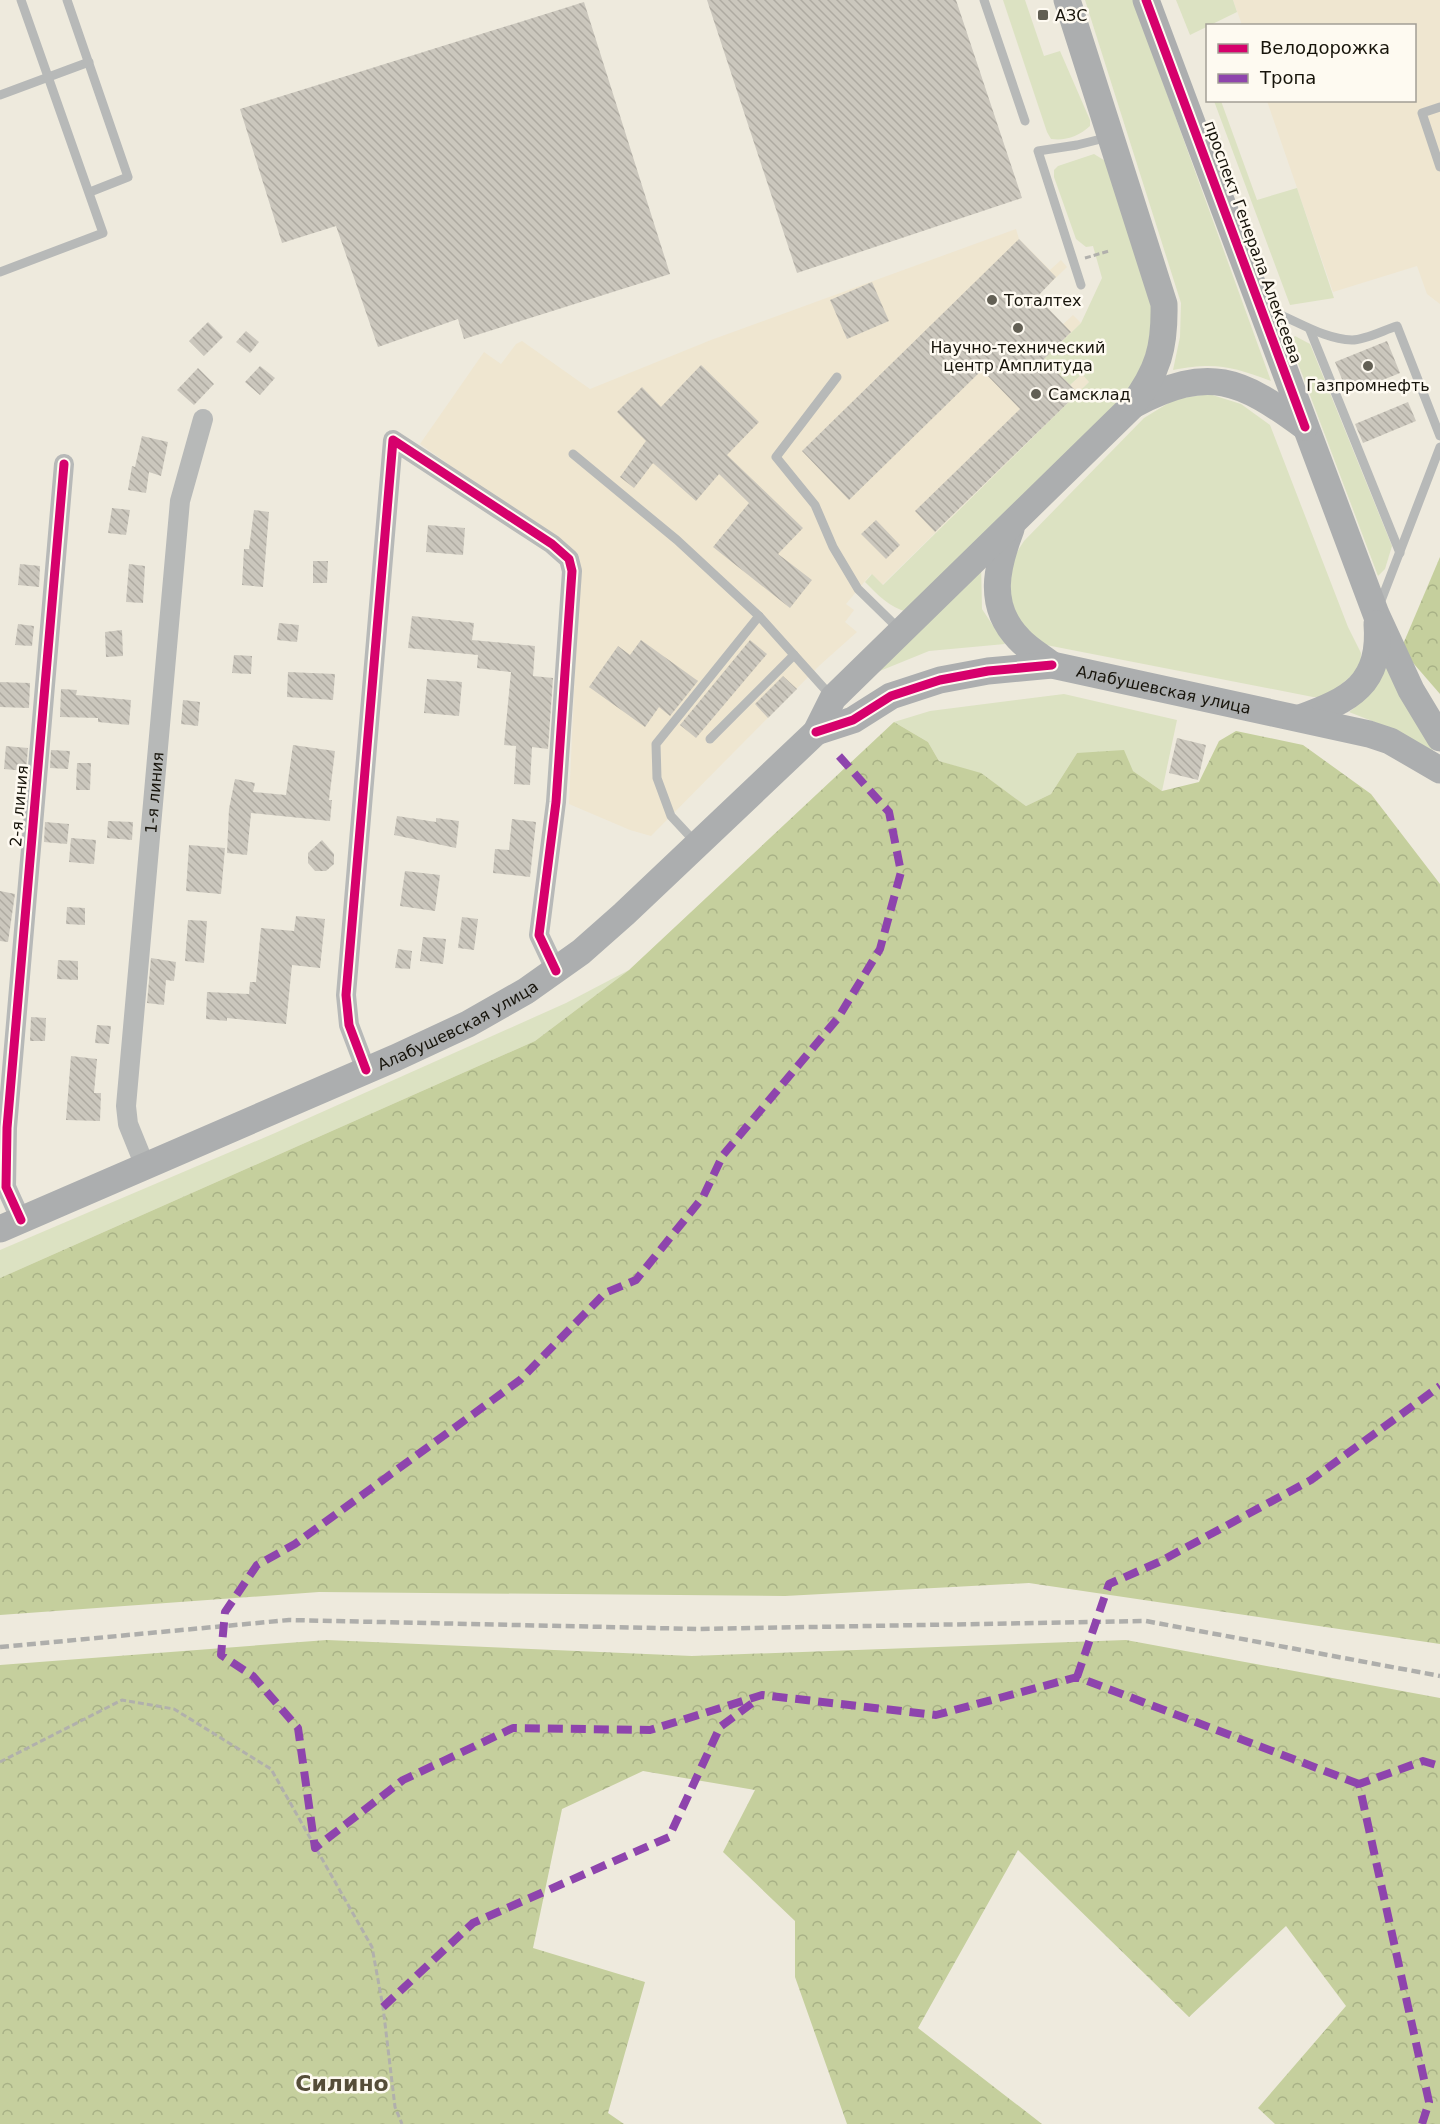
<svg xmlns="http://www.w3.org/2000/svg" width="1440" height="2124" font-family="'DejaVu Sans',sans-serif">
	<style>
		.built { fill: #efe6d0 }
		.green { fill: #dce2c2 }
		.forest { fill: url(#forest-crowns) }
		.building { fill: url(#building-back-hatch) }
		.lines { fill: none; stroke-linecap: round; stroke-linejoin: round }
		.path { stroke: #b1b0ac; stroke-width: 3; stroke-dasharray: 6 3; stroke-linecap: butt }
		.lane { stroke: #b7b9b8; stroke-width: 9 }
		.street { stroke: #b7b9b8; stroke-width: 20 }
		.secondary { stroke: #acaeaf; stroke-width: 27 }
		.rail { stroke: #aeaeab; stroke-width: 4.5; stroke-dasharray: 9 4.5; stroke-linecap: butt }
		.quiet { stroke: #8e44ad; stroke-width: 8; stroke-dasharray: 15 8; stroke-linecap: butt }
		.cycleway-casing { stroke: #fefaf1; stroke-width: 13 }
		.cycleway { stroke: #d6006c; stroke-width: 9 }
		.poi-dot { fill: #625f54; stroke: #fefaf1; stroke-width: 2 }
		.labels { text-anchor: middle; dominant-baseline: central; stroke-width: 5; stroke-linejoin: round; paint-order: stroke }
		.poi-label { font-size: 16px; fill: #17140b; stroke: #fefaf1; text-anchor: start }
		.street-label { font-size: 16px; fill: #17140b; stroke: #fefaf1 }
		.district-label { font-size: 22px; font-weight: bold; fill: #554d39; stroke: #fefaf1 }
	</style>
	<defs>
		<pattern id="forest-crowns" width="20" height="18" patternUnits="userSpaceOnUse" patternTransform="scale(1.5)"><rect width="20" height="18" fill="#c5cf9d"/><path d="M2 6a3 3 0 1 1 6 0M12 15a3 3 0 1 1 6 0" fill="none" stroke="#a8b186"/></pattern>
		<pattern id="building-back-hatch" width="6" height="6" patternUnits="userSpaceOnUse" patternTransform="scale(1.5)"><rect width="6" height="6" fill="#cbc7bd"/><path d="M-1 5l2 2M0 0l6 6M5-1l2 2" fill="none" stroke="#aeaaa1"/></pattern>
	</defs>
	<rect width="100%" height="100%" fill="#eeeadd"/>
	<g class="built">
		<path d="M1233,0H1440V304L1427,294L1417,266L1333,292L1267,101L1414,100V26L1242,25Z"/>
		<path d="M1016,229L1019,239L1050,270L1061,260L1067,267L1032,301L1037,307L1042,302L1059,320L1058,329L1073,315L1081,323L1045,358L1070,385L1082,374L1089,382L882,585L871,574L846,604L854,610L845,622L857,632L820,665L651,836L630,830L569,804L580,558L420,444L484,352L501,364L516,344L522,341L590,389L711,340Z"/>
	</g>
	<g class="green">
		<path d="M1003,0H1025L1044,56L1060,51L1090,120V126C1079,136 1066,141 1051,139L1047,132Z"/>
		<path d="M1085,0H1133L1271,381C1231,366 1215,362 1173,370L1180,337L1181,303Z"/>
		<path d="M1176,0H1233L1237,12L1190,35Z"/>
		<path d="M1214,101H1221L1257,200L1297,188L1334,298L1290,305Z"/>
		<path d="M1094,154L1107,162L1152,305L1150,341L1140,372L1120,401L907,612C889,607 878,595 865,582L872,574L883,585L1089,382L1082,374L1070,385L1044,359L1081,323L1102,278L1093,246L1086,247L1076,239L1054,177V170L1058,166Z"/>
		<path d="M1295,336L1310,344L1392,546L1385,569L1378,576L1290,342Z"/>
		<path d="M1209,394L1241,404L1270,425L1348,627L1361,653L1360,668L1327,697H1313L1041,644C1030,636 1008,609 1007,594C1006,576 1014,555 1024,541L1144,418L1175,399Z"/>
		<path d="M981,561L982,609L1005,644L929,651L865,677Z"/>
		<path d="M1385,662L1435,754L1395,730L1349,712C1368,698 1377,685 1385,662Z"/>
		<path d="M1064,694L1177,720L1162,791L1133,771L1077,753L1051,794L1026,806L981,774L939,761L928,742L894,722L930,711Z"/>
		<path d="M629,970L535,1041L0,1278V1250L275,1133L566,1003Z"/>
	</g>
	<g class="forest">
		<path d="M1440,557V694L1401,649Z"/>
		<path d="M894,722L928,742L939,761L981,773L1026,806L1051,794L1077,753L1124,750L1133,771L1162,791L1199,782L1219,741L1236,731L1303,745L1371,794L1440,884V1644L1029,1583L785,1596L319,1592L0,1615V1278L535,1041L629,970Z"/>
		<path d="M327,1640L692,1656L1126,1640L1440,1698V2124H1275L1258,2108L1346,2006L1286,1926L1189,2017L1018,1850L918,2028L1042,2124H847L795,1977V1921L723,1852L755,1790L643,1771L562,1809L533,1948L645,1982L608,2113L624,2124H0V1665Z"/>
	</g>
	<g class="building">
		<path d="M707,0H956L1022,198L797,273Z"/>
		<path d="M584,2L670,274L464,339L458,319L378,347L336,226L282,243L240,109Z"/>
		<path d="M1019,239L1056,277L1037,297L1071,332L1044,359L1078,393L935,532L915,511L1020,409L982,370L849,500L802,451Z"/>
		<path d="M872,282L889,321L847,339L830,300Z"/>
		<path d="M208,322L223,337L204,356L189,341Z"/>
		<path d="M246,331L259,342L250,353L236,342Z"/>
		<path d="M1387,341L1400,373L1348,394L1335,362Z"/>
		<path d="M701,365L759,422L727,455L803,528L778,554L812,580L790,608L713,547L749,503L719,474L696,501L653,463L634,488L620,477L646,441L617,412L642,387L661,407Z"/>
		<path d="M260,366L275,378L260,395L245,382Z"/>
		<path d="M198,368L214,384L194,405L177,390Z"/>
		<path d="M1408,402L1416,421L1363,443L1355,424Z"/>
		<path d="M142,436L168,442L161,476L149,472L146,493L128,490L132,466L135,467Z"/>
		<path d="M112,508L130,510L126,535L108,533Z"/>
		<path d="M254,510L269,512L263,587L242,585L244,549H249Z"/>
		<path d="M876,520L900,545L886,559L861,534Z"/>
		<path d="M428,525L465,528L463,555L426,552Z"/>
		<path d="M313,561H328L327,583H313Z"/>
		<path d="M20,564L40,566L39,587L18,585Z"/>
		<path d="M129,564L145,566L143,603L126,602Z"/>
		<path d="M412,616L474,623L472,640L535,646L533,676L553,678L548,749L532,747L530,785L514,784L516,746L504,745L511,672L477,668L478,655L408,648Z"/>
		<path d="M279,623L299,625L297,642L277,640Z"/>
		<path d="M18,624L34,626L32,646L15,645Z"/>
		<path d="M122,630L123,656L106,657L105,632Z"/>
		<path d="M641,640L698,681L670,716L659,707L645,727L589,687L618,646L630,655Z"/>
		<path d="M750,640L767,654L696,738L680,725Z"/>
		<path d="M234,655L252,656L251,674L232,673Z"/>
		<path d="M288,672L335,674L333,700L287,697Z"/>
		<path d="M783,676L797,689L768,718L755,704Z"/>
		<path d="M427,679L462,682L459,716L424,713Z"/>
		<path d="M0,682L30,683L29,708L0,707Z"/>
		<path d="M61,689L77,690L76,695L131,700L129,725L98,722V718L60,717Z"/>
		<path d="M183,700L200,702L198,726L181,724Z"/>
		<path d="M1177,738L1206,745L1198,780L1169,773Z"/>
		<path d="M293,745L335,751L329,800H332L330,821L251,813L247,855L227,853L229,809L235,779L255,783L253,792L286,795Z"/>
		<path d="M6,746L28,748L26,771L4,769Z"/>
		<path d="M51,750L70,751L68,769L50,768Z"/>
		<path d="M77,763H91L90,790H76Z"/>
		<path d="M397,816L436,822V818L459,821L456,848L394,835Z"/>
		<path d="M512,819L536,822L530,877L493,873L495,849L509,850Z"/>
		<path d="M108,821L133,822L132,840L107,838Z"/>
		<path d="M45,822L69,824L67,844L44,842Z"/>
		<path d="M71,838L96,840L94,864L69,862Z"/>
		<path d="M322,840L334,854V864L326,871H315L308,863V853Z"/>
		<path d="M189,845L225,848L221,894L186,891Z"/>
		<path d="M405,871L440,875L435,911L400,906Z"/>
		<path d="M0,891L15,894L8,942L0,941Z"/>
		<path d="M67,907L85,908V925L66,924Z"/>
		<path d="M296,916L325,919L320,968L292,965L286,1024L227,1018V1021L206,1019L207,992L249,994L250,982H256L261,928L294,931Z"/>
		<path d="M462,917L478,919L474,950L458,948Z"/>
		<path d="M188,920L207,921L204,963L185,961Z"/>
		<path d="M423,937L446,939L443,964L420,961Z"/>
		<path d="M398,949L412,951L410,969L395,968Z"/>
		<path d="M151,958L176,962L174,981L166,980L164,1005L147,1003Z"/>
		<path d="M58,960L78,961V980L57,979Z"/>
		<path d="M31,1017L46,1018L45,1041H30Z"/>
		<path d="M97,1025L111,1026L109,1044L95,1043Z"/>
		<path d="M71,1056L97,1059L94,1093H101L100,1121L66,1120Z"/>
	</g>
	<g class="lines">
		<g class="path">
			<path d="M1085,258L1109,251"/>
			<path d="M0,1762L122,1700L174,1709L271,1769L372,1947L383,2007L395,2107L402,2124"/>
		</g>
		<g class="lane">
			<path d="M67,0L128,177L90,192"/>
			<path d="M984,0L1025,121"/>
			<path d="M0,95L89,62"/>
			<path d="M1440,107L1422,113L1440,167"/>
			<path d="M0,272L103,233L21,0"/>
			<path d="M1081,285L1038,151L1077,145L1109,137"/>
			<path d="M1268,310C1295,319 1322,339 1352,340C1365,340 1384,330 1397,326L1440,436"/>
			<path d="M1310,330L1400,553"/>
			<path d="M837,377L776,457L815,505L833,547L858,589L900,630"/>
			<path d="M573,454L677,540L759,616L831,696"/>
			<path d="M1379,606L1440,447"/>
			<path d="M710,739L794,655"/>
			<path d="M697,844L671,816L657,778L656,744L759,616"/>
		</g>
		<g class="street">
			<path d="M366,1070L349,1025L346,995L393,440L552,544L569,559L572,571L556,802L539,935L556,971"/>
			<path id="s1" d="M145,1166L128,1124L126,1106L180,501L203,419"/>
			<path d="M21,1220L6,1187L7,1128L64,464"/>
		</g>
		<g class="secondary">
			<path d="M1146,0L1376,614L1411,690L1440,738"/>
			<path d="M1135,404C1209,365 1240,379 1305,427"/>
			<path d="M1011,529C997,566 986,605 1019,639C1028,649 1042,657 1052,665"/>
			<path d="M1300,718C1350,700 1382,684 1377,624"/>
			<path id="s2" d="M816,732L853,720L891,696L940,680L988,671L1052,665L1369,734L1390,741L1440,770"/>
			<path id="s3" d="M0,1229L395,1058L468,1024L526,991L581,952L624,914L816,732L833,698L1132,406C1158,371 1165,348 1164,304L1067,0"/>
		</g>
		<path class="rail" d="M0,1647L289,1620L699,1629L1146,1621L1440,1676"/>
		<g class="quiet">
			<path d="M839,756L889,812L901,872L880,949L838,1018L723,1155L703,1197L636,1280L605,1293L520,1380L295,1544L257,1565L225,1612L221,1655L253,1676L298,1728L315,1848L403,1780L513,1728L650,1730L762,1695L936,1715L1077,1677L1359,1784"/>
			<path d="M1077,1677L1109,1584L1159,1562L1311,1480L1440,1386"/>
			<path d="M383,2007L473,1923L669,1837L720,1727L755,1701"/>
			<path d="M1422,2124L1429,2102L1359,1784L1423,1761L1440,1766"/>
		</g>
		<defs>
			<g id="cycleway">
				<path d="M1146,0L1305,427"/>
				<path d="M816,732L853,720L891,696L940,680L988,671L1052,665"/>
				<path d="M366,1070L349,1025L346,995L393,440L552,544L569,559L572,571L556,802L539,935L556,971"/>
				<path d="M21,1220L6,1187L7,1128L64,464"/>
			</g>
		</defs>
		<use href="#cycleway" class="cycleway-casing"/>
		<use href="#cycleway" class="cycleway"/>
	</g>
	<g class="poi-dot">
		<rect x="1037" y="9" width="12" height="12" rx="3"/>
		<circle cx="992" cy="300" r="6"/>
		<circle cx="1018" cy="328" r="6"/>
		<circle cx="1368" cy="366" r="6"/>
		<circle cx="1036" cy="394" r="6"/>
	</g>
	<g class="labels">
		<g class="poi-label">
			<text x="1055" y="15">АЗС</text>
			<text x="1004" y="300">Тоталтех</text>
			<text x="1018" y="347" text-anchor="middle">Научно-технический<tspan x="1018" dy="18">центр Амплитуда</tspan></text>
			<text x="1368" y="385" text-anchor="middle">Газпромнефть</text>
			<text x="1048" y="394">Самсклад</text>
		</g>
		<g class="street-label">
			<text transform="translate(1253 242) rotate(70)">проспект Генерала Алексеева</text>
			<text stroke="none"><textPath href="#s2" startOffset="363">Алабушевская улица</textPath></text>
			<text stroke="none"><textPath href="#s1" startOffset="378">1-я линия</textPath></text>
			<text transform="translate(19 806) rotate(-85)">2-я линия</text>
			<text stroke="none"><textPath href="#s3" startOffset="501">Алабушевская улица</textPath></text>
		</g>
		<g class="district-label">
			<text x="342" y="2083">Силино</text>
		</g>
	</g>
	<rect x="1206" y="24" width="210" height="78" fill="#fefaf1" stroke="#a29e95" stroke-width="1.5"/>
	<rect x="1218" y="44" width="30" height="9" fill="#d6006c" stroke="#a29e95" stroke-width="1.5"/>
	<text x="1260" y="54" font-size="18" fill="#17140b">Велодорожка</text>
	<rect x="1218" y="74" width="30" height="9" fill="#8e44ad" stroke="#a29e95" stroke-width="1.5"/>
	<text x="1260" y="84" font-size="18" fill="#17140b">Тропа</text>
</svg>
